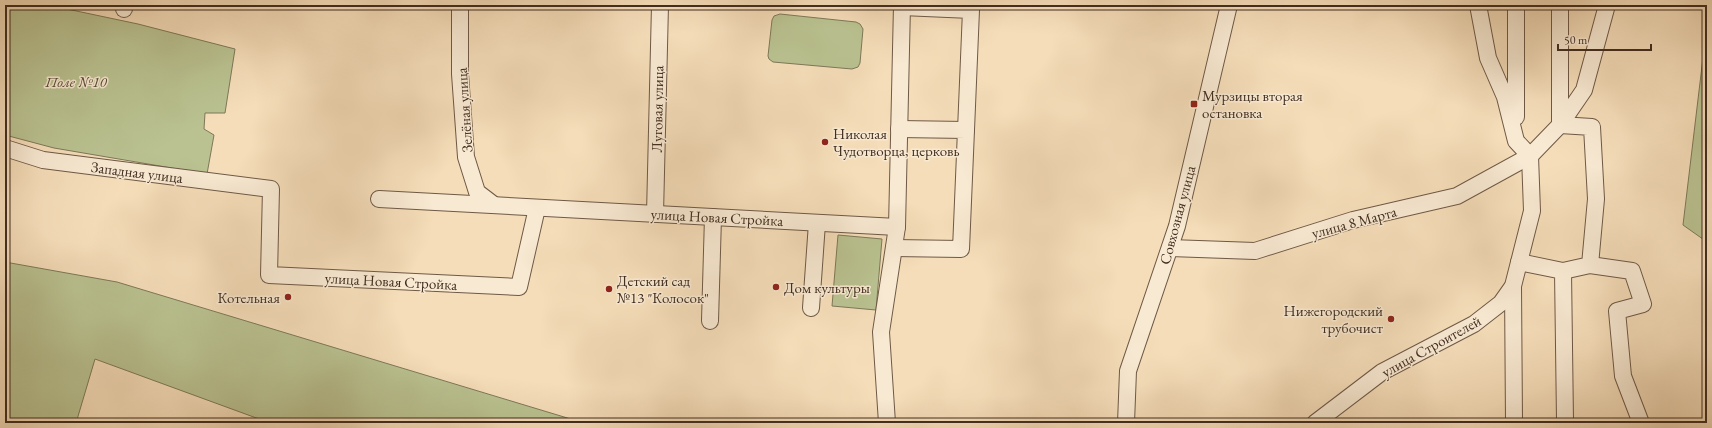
<svg xmlns="http://www.w3.org/2000/svg" width="1712" height="428" font-family="'EB Garamond',serif">
	<style>
		.green { fill: #bac291; stroke: #7e7858 }
		.lines { fill: none; stroke-linecap: round; stroke-linejoin: round }
		.minor-casing { stroke: #6e5946; stroke-width: 18 }
		.minor { stroke: #f8e9d2; stroke-width: 16 }
		.poi-dot { fill: #8f2418; stroke: #f8e9d2; stroke-width: 1.5 }
		.labels { text-anchor: middle; dominant-baseline: central; stroke-width: 3; stroke-linejoin: round; paint-order: stroke }
		.park-label { font-size: 15px; font-style: italic; fill: #594b37; stroke: #f8e9d2 }
		.poi-label { font-size: 15px; fill: #412d20; stroke: #f8e9d2; text-anchor: start }
		.street-label { font-size: 15px; fill: #412d20; stroke: #f8e9d2 }
	</style>
	<rect width="100%" height="100%" fill="#f5ddb9"/>
	<filter id="stains"><feTurbulence type="fractalNoise" baseFrequency=".005" numOctaves="4"/><feColorMatrix values="0 0 0 0 .2 0 0 0 0 .09 0 0 0 0 .02 0 0 0 .5 -.17"/></filter>
	<radialGradient id="worn" r=".72"><stop offset=".6" stop-color="#630" stop-opacity="0"/><stop offset="1" stop-color="#630" stop-opacity=".3"/></radialGradient>
	<g class="green">
		<path d="M5,5H48L138,24L235,49L225,113H205L204,129L214,135L207,174L54,148L5,135Z"/>
		<path d="M780,14L856,22L860,24L863,29L860,63L858,67L852,69L773,62L769,59L768,56L772,20L774,16Z"/>
		<path d="M1707,24V242L1683,225Z"/>
		<path d="M838,235L882,239L876,310L832,306Z"/>
		<path d="M5,262L117,282L584,423H270L95,359L76,423H5Z"/>
	</g>
	<g class="lines">
		<defs>
			<g id="minor">
				<path d="M460,5V74L466,157L477,192L494,205"/>
				<path d="M1478,5L1488,58L1505,97L1516,141L1530,156"/>
				<path d="M1516,5V117"/>
				<path d="M902,7L971,10L966,130"/>
				<path d="M124,9V5"/>
				<path d="M1560,125L1592,127L1596,199L1590,265L1563,271"/>
				<path d="M1560,125V5"/>
				<path d="M5,148L43,160L271,189L269,275L519,287L537,208"/>
				<path d="M379,199L897,227"/>
				<path d="M655,214L660,5"/>
				<path d="M894,248L961,249L966,130L899,129"/>
				<path d="M1170,248L1255,251L1353,220L1457,196L1530,156L1560,125L1584,90L1607,5"/>
				<path d="M1519,262L1563,271L1565,421L1564,423"/>
				<path d="M1590,265L1632,271L1643,304L1617,311L1623,376L1641,423"/>
				<path d="M1513,286L1514,423"/>
				<path d="M811,308L817,223"/>
				<path d="M710,321L713,217"/>
				<path d="M887,423L881,332L897,227L902,5"/>
				<path d="M1126,423L1128,371L1177,226L1229,5"/>
				<path d="M1315,423L1382,372L1474,324L1501,303L1513,286L1532,211L1530,156"/>
			</g>
		</defs>
		<use href="#minor" class="minor-casing"/>
		<use href="#minor" class="minor"/>
	</g>
	<g class="poi-dot">
		<rect x="1190" y="100" width="8" height="8" rx="2"/>
		<circle cx="825" cy="142" r="4"/>
		<circle cx="776" cy="287" r="4"/>
		<circle cx="609" cy="289" r="4"/>
		<circle cx="288" cy="297" r="4"/>
		<circle cx="1391" cy="319" r="4"/>
	</g>
	<g class="labels">
		<g class="park-label">
			<text x="76" y="81">Поле №10</text>
		</g>
		<g class="poi-label">
			<text x="1202" y="95">Мурзицы вторая<tspan x="1202" dy="17">остановка</tspan></text>
			<text x="833" y="133">Николая<tspan x="833" dy="17">Чудотворца, церковь</tspan></text>
			<text x="617" y="280">Детский сад<tspan x="617" dy="17">№13 "Колосок"</tspan></text>
			<text x="784" y="287">Дом культуры</text>
			<text x="280" y="297" text-anchor="end">Котельная</text>
			<text x="1383" y="310" text-anchor="end">Нижегородский<tspan x="1383" dy="17">трубочист</tspan></text>
		</g>
		<g class="street-label">
			<text transform="translate(657 109) rotate(-89)">Луговая улица</text>
			<text transform="translate(464 110) rotate(-94)">Зелёная улица</text>
			<text transform="translate(137 172) rotate(7)">Западная улица</text>
			<text transform="translate(1177 215) rotate(-75)">Совхозная улица</text>
			<text transform="translate(717 217) rotate(3)">улица Новая Стройка</text>
			<text transform="translate(1354 222) rotate(-15)">улица 8 Марта</text>
			<text transform="translate(391 281) rotate(3)">улица Новая Стройка</text>
			<text transform="translate(1431 346) rotate(-29)">улица Строителей</text>
		</g>
	</g>
	<rect width="1712" height="428" fill="none" stroke="#f5ddb9" stroke-width="20"/>
	<rect x="6" y="6" width="1700" height="416" fill="none" stroke="#412d20" stroke-width="2"/>
	<rect x="10" y="10" width="1692" height="408" fill="none" stroke="#412d20"/>
	<path d="M1558 44v6h93v-6" fill="none" stroke="#412d20" stroke-width="2"/>
	<text x="1564" y="44" font-size="12" fill="#412d20" stroke="#f8e9d2" stroke-width="3" paint-order="stroke">50 m</text>
	<rect width="100%" height="100%" filter="url(#stains)"/>
	<rect width="100%" height="100%" fill="url(#worn)"/>
</svg>
